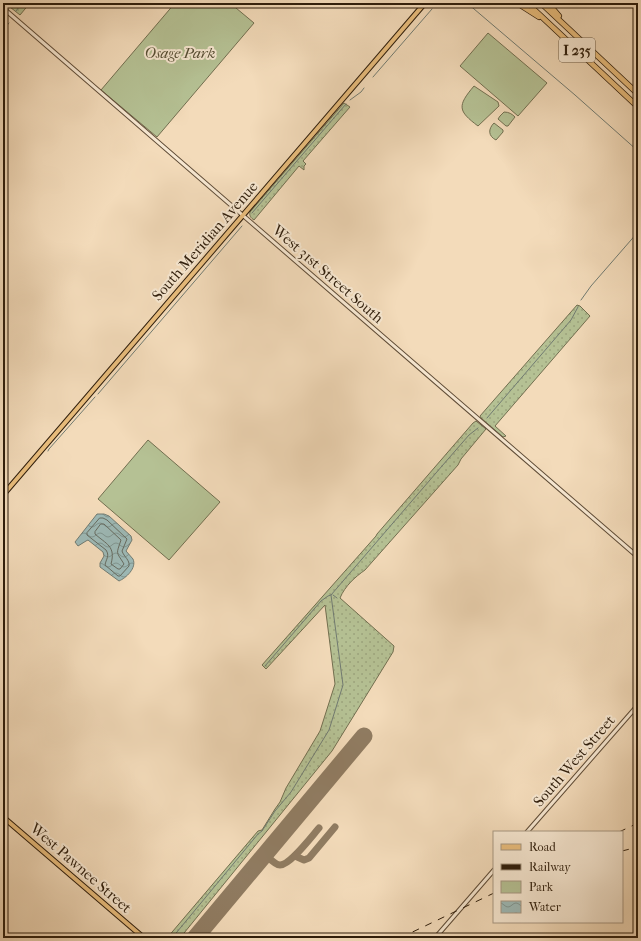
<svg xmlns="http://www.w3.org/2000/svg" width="641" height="941" font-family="'IM FELL French Canon',serif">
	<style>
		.grass { fill: url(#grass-dots); stroke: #726f50 }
		.green { fill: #b5c194; stroke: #726f50 }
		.water { fill: url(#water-waves); stroke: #717b72 }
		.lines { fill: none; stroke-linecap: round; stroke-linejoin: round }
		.shore { stroke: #666b60; stroke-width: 1 }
		.stream { stroke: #717b72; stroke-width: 1 }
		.taxiway { stroke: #907c62; stroke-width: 7 }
		.runway { stroke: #907c62; stroke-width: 17 }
		.minor-casing { stroke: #5f4c37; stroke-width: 5 }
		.major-casing { stroke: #2e1d0b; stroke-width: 6 }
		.highway-casing { stroke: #2e1d0b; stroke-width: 6 }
		.minor { stroke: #f7e8d2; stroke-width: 3 }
		.major { stroke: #eabe7d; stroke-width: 4 }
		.highway { stroke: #eabe7d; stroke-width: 4.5 }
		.rail { stroke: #2e1d0b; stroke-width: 1; stroke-dasharray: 7 7; stroke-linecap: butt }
		.labels { text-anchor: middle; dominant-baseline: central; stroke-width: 4; stroke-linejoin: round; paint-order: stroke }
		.shield { fill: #f7e8d2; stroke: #6a5a47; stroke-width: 1 }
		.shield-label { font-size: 14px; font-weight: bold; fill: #2e1d0b }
		.park-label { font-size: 15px; font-style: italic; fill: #564e34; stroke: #f7e8d2 }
		.street-label { font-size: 15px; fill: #2e1d0b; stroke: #f7e8d2 }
	</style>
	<defs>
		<pattern id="grass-dots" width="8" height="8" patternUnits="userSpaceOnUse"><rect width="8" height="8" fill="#b5c194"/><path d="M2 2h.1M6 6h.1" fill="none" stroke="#9ca57e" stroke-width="1.8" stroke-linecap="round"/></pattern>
		<pattern id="water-waves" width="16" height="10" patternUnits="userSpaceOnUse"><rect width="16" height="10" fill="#9db9b6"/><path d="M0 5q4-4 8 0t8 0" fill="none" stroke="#809692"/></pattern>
	</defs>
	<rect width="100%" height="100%" fill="#f3dbba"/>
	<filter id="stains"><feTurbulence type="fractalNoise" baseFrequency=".005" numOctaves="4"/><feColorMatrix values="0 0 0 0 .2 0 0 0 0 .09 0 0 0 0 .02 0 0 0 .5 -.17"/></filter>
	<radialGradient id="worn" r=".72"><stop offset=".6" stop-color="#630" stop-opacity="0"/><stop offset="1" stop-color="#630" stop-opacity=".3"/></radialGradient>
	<g class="grass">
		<path d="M14,3H30L20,15L10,7Z"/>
		<path d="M344,103L350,107L303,161L306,164L304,166V170L299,166L254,220C251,218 249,216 250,212Z"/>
		<path d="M577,305L580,306L590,316L495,426L506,436L503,437L481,418L480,416Z"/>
		<path d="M476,421L486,429L461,459L458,465L365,570C355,577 345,586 340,598L394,646L393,652L332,751L180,938H167L258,831L262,830L275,809L280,802L286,788L320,731L335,684L325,605L266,669L262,665L376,536L377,534L473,423Z"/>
	</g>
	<g class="green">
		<path d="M175,3H230L254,23L157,137L101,90Z"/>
		<path d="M488,33L547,83L518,116L460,66Z"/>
		<path d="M474,86L498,102L499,106L478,126C458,111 457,106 474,86Z"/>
		<path d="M504,112C509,112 512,114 515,117L508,126H506L498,119L500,116Z"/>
		<path d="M494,123L503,130V132L496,140C488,136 488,129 494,123Z"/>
		<path d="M148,440L220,502L169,560L98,499Z"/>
	</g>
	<path class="water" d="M97,514H104L109,516L131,536L132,540L126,551C128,554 131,556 133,559C137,568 126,578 119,581L100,567V563L104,556L103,552L88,540L86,541L78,546L75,542Z"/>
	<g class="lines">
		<g class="shore">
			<path d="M100,518H103L107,520L127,539L122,551C124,557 130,560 129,566L120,576H118L105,565C106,559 110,556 106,550L87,535V533Z"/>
			<path d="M101,524H104L121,540C116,555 116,551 124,564L120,569H118L111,564C116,546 106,544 95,534V532Z"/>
		</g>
		<g class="stream">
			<path d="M467,3L575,95L638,151"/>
			<path d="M435,6L437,3"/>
			<path d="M16,11L22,3"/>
			<path d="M3,30L9,23"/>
			<path d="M373,77L432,9"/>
			<path d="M350,100L361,92L364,88"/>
			<path d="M252,213L346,104"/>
			<path d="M581,300L591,286L638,232"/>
			<path d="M98,394L242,226"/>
			<path d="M487,418L571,320L578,307"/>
			<path d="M48,451L49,449L95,397"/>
			<path d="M333,595L337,598"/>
			<path d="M265,666L321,601L328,596L331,595L442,466L469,435L478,428"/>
			<path d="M172,938L258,834L262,831L275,811L291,792L329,730L343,685L331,595"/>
		</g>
		<g class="taxiway">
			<path d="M265,854C269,858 275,865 280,865C290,865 312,836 319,828"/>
			<path d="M295,856L304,860L309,858L335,827"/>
		</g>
		<path class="runway" d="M195,938L364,736"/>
		<defs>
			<g id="minor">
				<path d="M3,8L638,557"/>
				<path d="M527,832L638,705"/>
				<path d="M435,938L494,870"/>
			</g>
			<g id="major">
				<path d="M3,495L425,3"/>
				<path d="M3,817L144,938"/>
			</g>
			<g id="highway">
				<path d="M517,3L539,17"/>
				<path d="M527,3L638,107"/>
				<path d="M541,3L638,94"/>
				<path d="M548,3L559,16"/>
			</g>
		</defs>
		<use href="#minor" class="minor-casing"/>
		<use href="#major" class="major-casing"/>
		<use href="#highway" class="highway-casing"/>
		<use href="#minor" class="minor"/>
		<use href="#major" class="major"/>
		<use href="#highway" class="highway"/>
		<g class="rail">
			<path d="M619,832L638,823"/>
			<path d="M622,851L638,847"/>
			<path d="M400,938L494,893"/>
		</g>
	</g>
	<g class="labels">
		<rect class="shield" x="559" y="38" width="36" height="24" rx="3"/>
		<g class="shield-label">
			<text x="577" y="50">I 235</text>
		</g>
		<g class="park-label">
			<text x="180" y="53">Osage Park</text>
		</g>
		<g class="street-label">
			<text transform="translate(205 241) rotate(-49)">South Meridian Avenue</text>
			<text transform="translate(328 274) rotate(41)">West 31st Street South</text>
			<text transform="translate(574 761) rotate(-49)">South West Street</text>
			<text transform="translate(81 868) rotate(41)">West Pawnee Street</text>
		</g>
	</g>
	<rect width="641" height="941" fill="none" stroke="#f3dbba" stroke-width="16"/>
	<rect x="4" y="4" width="633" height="933" fill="none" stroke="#2e1d0b" stroke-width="2"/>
	<rect x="8" y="8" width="625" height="925" fill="none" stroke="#2e1d0b"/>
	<rect x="493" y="831" width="130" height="92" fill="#f7e8d2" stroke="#a79782"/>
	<rect x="501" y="844" width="20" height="6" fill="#eabe7d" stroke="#a79782"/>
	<text x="529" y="851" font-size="12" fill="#2e1d0b">Road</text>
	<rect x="501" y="864" width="20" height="6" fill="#2e1d0b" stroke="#a79782"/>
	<text x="529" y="871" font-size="12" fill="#2e1d0b">Railway</text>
	<rect x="501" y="881" width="20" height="12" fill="#b5c194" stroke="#a79782"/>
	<text x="529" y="891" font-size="12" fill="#2e1d0b">Park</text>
	<rect x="501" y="901" width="20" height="12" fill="url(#water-waves)" stroke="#a79782"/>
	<text x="529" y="911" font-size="12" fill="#2e1d0b">Water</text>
	<rect width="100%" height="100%" filter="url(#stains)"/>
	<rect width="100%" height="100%" fill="url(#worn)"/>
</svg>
